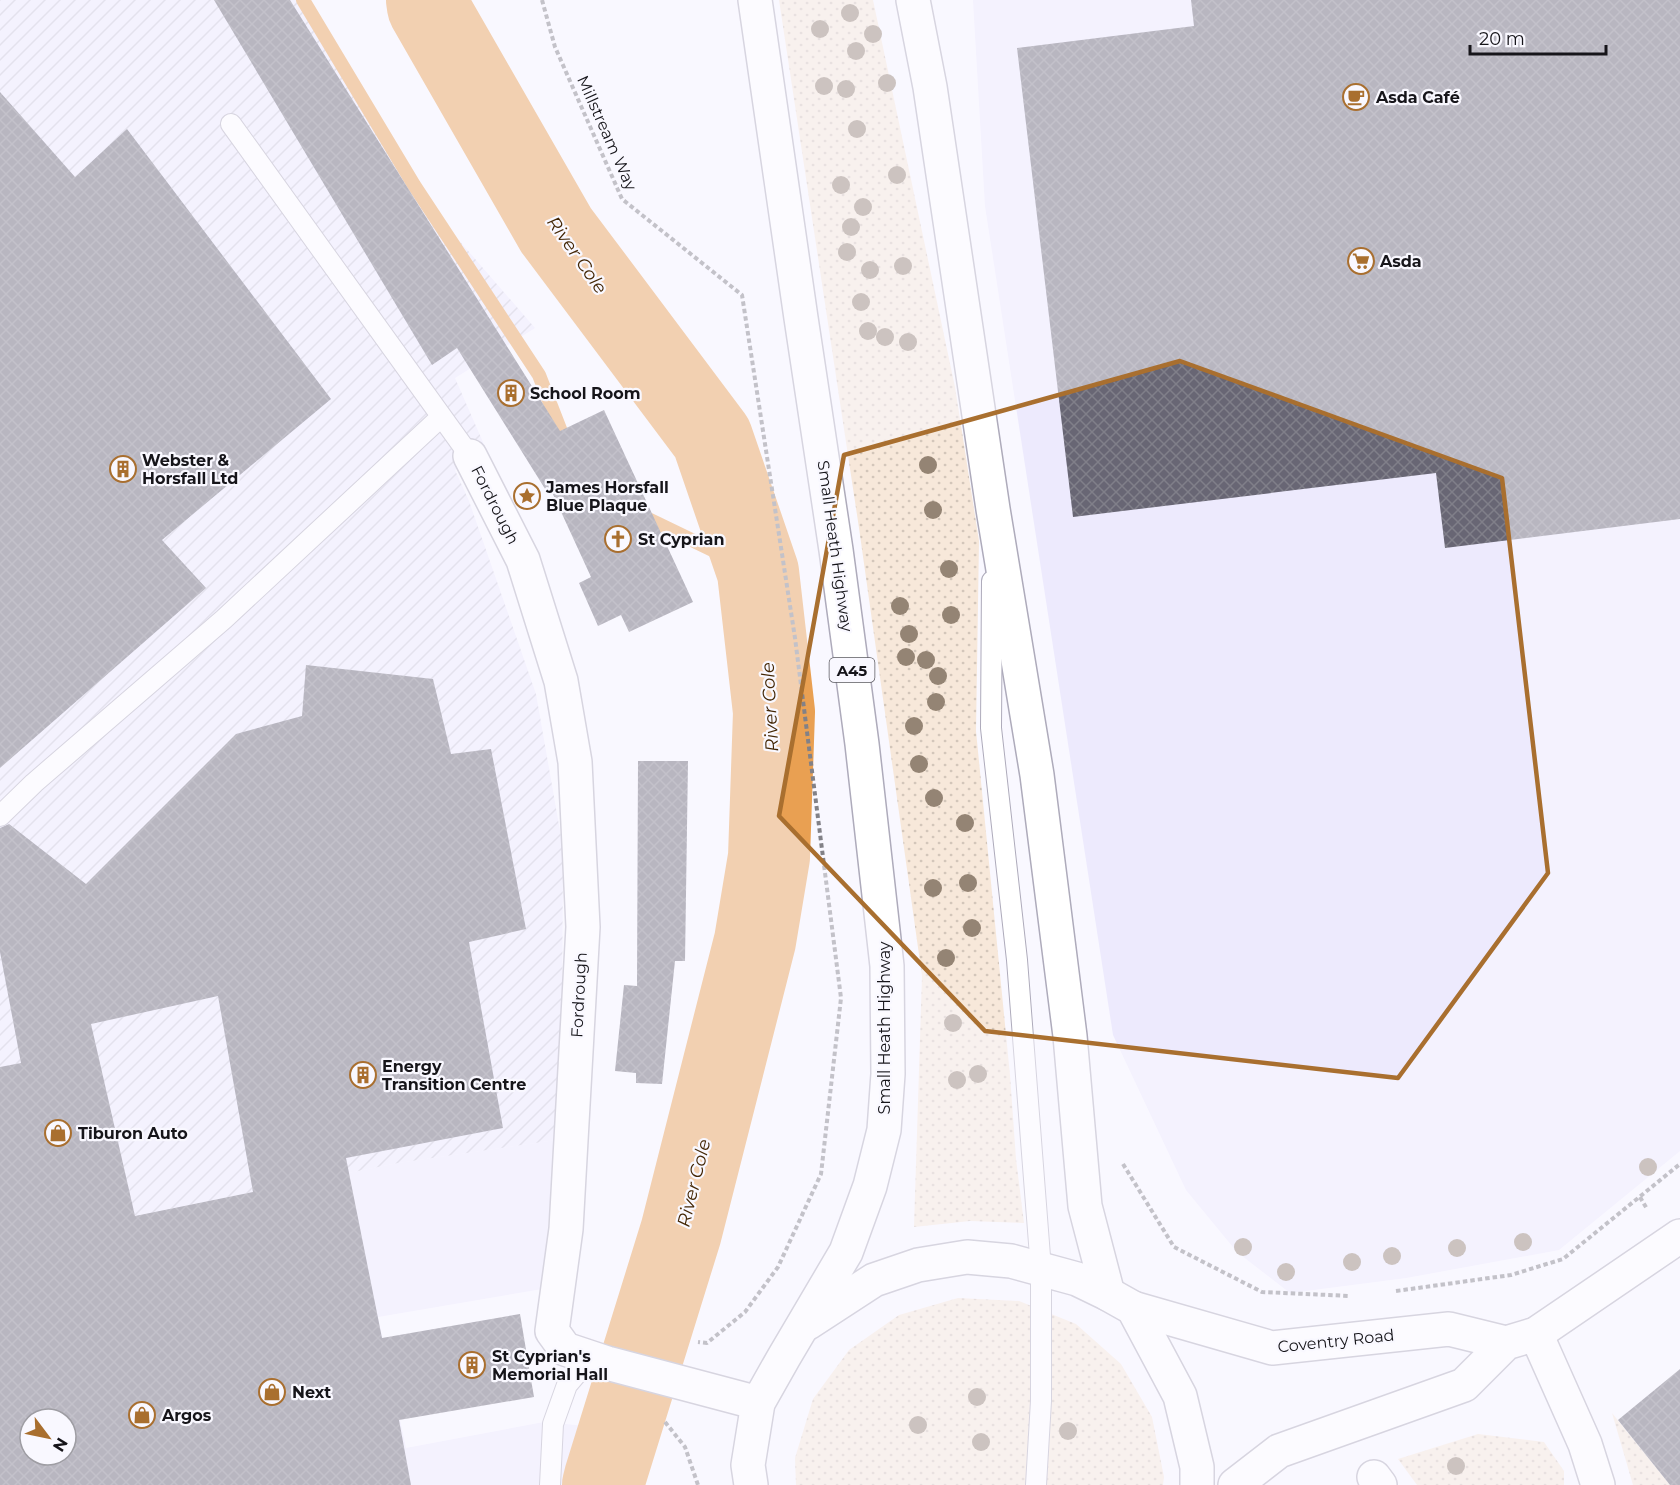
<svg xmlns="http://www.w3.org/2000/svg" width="1680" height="1485" font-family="Montserrat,sans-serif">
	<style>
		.built { fill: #edeafd; fill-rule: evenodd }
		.industrial { fill: url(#industrial-furrows) }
		.grass { fill: url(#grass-dots) }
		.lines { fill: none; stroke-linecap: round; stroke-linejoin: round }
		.stream { stroke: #e9a052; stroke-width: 14 }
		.river { stroke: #e9a052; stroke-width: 82 }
		.building { fill: url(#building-cross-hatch); fill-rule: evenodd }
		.service-casing { stroke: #aeabbb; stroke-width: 22 }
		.minor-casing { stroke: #aeabbb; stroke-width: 36 }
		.tertiary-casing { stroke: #aeabbb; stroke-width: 36 }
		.trunk-casing { stroke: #aeabbb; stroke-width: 36 }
		.path { stroke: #828187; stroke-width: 4; stroke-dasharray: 4.5 3; stroke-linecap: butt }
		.service { stroke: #fff; stroke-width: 20 }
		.minor { stroke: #fff; stroke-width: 33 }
		.tertiary { stroke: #fff; stroke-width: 33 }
		.trunk { stroke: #fff; stroke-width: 33 }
		.tree { fill: #948474 }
		.marked { fill: none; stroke: #a96f2f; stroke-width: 4.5; stroke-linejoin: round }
		.labels { text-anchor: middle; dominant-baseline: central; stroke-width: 4.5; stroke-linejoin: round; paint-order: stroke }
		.shield { fill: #f9f8ff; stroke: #5a595f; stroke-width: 1.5 }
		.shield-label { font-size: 15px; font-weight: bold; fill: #16151a }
		.poi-label { font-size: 16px; font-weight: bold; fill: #16151a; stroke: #f9f8ff; text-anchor: start }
		.street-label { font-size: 16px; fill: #16151a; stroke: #f9f8ff }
		.water-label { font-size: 18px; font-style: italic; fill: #432604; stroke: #f9f8ff }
	</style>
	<defs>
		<pattern id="industrial-furrows" width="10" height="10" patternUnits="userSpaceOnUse" patternTransform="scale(1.5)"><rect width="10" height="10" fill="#edeafd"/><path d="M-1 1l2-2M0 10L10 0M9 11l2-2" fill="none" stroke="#cac8d8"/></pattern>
		<pattern id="grass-dots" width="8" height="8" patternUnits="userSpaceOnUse" patternTransform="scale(1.5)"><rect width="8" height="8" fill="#f7e8da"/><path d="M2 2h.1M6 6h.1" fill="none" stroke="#d3c6ba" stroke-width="1.8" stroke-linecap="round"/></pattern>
		<pattern id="building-cross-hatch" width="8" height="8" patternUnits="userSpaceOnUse" patternTransform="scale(1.5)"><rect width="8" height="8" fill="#686674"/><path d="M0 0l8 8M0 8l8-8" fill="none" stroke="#807f89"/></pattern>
	</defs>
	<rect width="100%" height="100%" fill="#f9f8ff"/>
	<g class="built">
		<path d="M973,0H1680V1151L1559,1250L1406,1278L1290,1293L1237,1252L1186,1190L1113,1035L985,206Z"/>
		<path d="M556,1140L542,1289L378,1317L406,1448L544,1422L596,1427L586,1485H0V1243L398,1163ZM30,1419H66V1455H30Z"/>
	</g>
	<path class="industrial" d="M0,0H301L411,185L535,328L455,378L486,449L455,470L469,501L536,694L563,848L562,1020L556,1140L398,1163L0,1243Z"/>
	<g class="grass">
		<path d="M779,0H873L955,387L979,541L976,731L1010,1075L1016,1159L1024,1223L970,1221L914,1227L922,976L859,528Z"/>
		<path d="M958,1298L1019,1301L1076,1324L1121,1364L1152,1417L1164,1477L1163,1485H796L795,1458L813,1399L849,1350L899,1315Z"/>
		<path d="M1612,1413L1670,1485H1633Z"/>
		<path d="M1478,1434L1544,1442L1564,1471V1485H1417L1398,1459Z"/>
	</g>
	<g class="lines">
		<g class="stream">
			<path d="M303,0L414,185L539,375L567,447"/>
			<path d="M642,516L758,572"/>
		</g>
		<path class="river" d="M427,0L428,7L556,230L712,438L758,572L774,712L769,857L755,941L681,1232L605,1477L603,1485"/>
	</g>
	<g class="building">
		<path d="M214,0H290L560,431L604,410L693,602L629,632L621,615L598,626L579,583L591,577L551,490L547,492L457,348L432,365Z"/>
		<path d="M1191,0H1680V519L1445,548L1436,473L1073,517L1017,48L1194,26Z"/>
		<path d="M0,92L75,177L127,129L331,399L162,540L206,588L0,768Z"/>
		<path d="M306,665L433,679L451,754L491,749L526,929L469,942L503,1128L346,1158L382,1338L520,1314L534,1397L399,1420L411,1485H0V1067L21,1063L0,952V828L9,824L86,884L236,734L302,716ZM218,996L253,1192L135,1216L91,1024ZM30,1419H66V1455H30Z"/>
		<path d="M638,761H688L685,961H675L662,1084L636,1083V1073L615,1071L624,985L637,986Z"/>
		<path d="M1680,1369V1485H1670L1618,1420Z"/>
	</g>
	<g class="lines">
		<defs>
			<g id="service">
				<path d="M231,124L470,456"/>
				<path d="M992,581L991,728L1017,960L1041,1269V1401L1036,1485"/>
				<path d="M0,816L34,783L224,619L441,417"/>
				<path d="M550,1485L553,1424L567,1385L590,1358"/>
			</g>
			<g id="minor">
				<path d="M470,456L523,560L561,681L575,762L583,927L566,1229L552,1331L565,1349L607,1363L758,1403"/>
				<path d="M1374,1477L1380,1485"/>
			</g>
			<g id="tertiary">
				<path d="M1133,1308L1272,1348L1449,1329L1506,1343"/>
				<path d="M1536,1334L1585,1444L1598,1485"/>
				<path d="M1235,1485L1279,1451L1464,1385L1506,1343L1536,1334L1680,1236"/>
			</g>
			<g id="trunk">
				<path d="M913,0L930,87L993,509L1037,775L1070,1036L1085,1206L1108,1294"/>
				<path d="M808,1323L874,1280L918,1265L967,1257L1011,1261L1077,1279L1108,1294L1133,1308L1180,1396L1197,1467V1485"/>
				<path d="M751,1485L748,1465L758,1403L784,1357L846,1252L870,1186L884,1130L888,1074L887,966L862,744L836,550L801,318L755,0"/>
			</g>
		</defs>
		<use href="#service" class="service-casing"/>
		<use href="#minor" class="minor-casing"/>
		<use href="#tertiary" class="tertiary-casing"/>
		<use href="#trunk" class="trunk-casing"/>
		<g class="path">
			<path d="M542,0L555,47L622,199L742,295L795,638L841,998L821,1174L778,1267L745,1312L707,1343L698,1342"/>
			<path d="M1123,1164L1174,1247L1262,1292L1350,1296"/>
			<path d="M1640,1197L1647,1209"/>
			<path d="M1396,1291L1511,1275L1563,1259L1680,1164"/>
			<path d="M665,1422L685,1447L698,1485"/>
		</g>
		<use href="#service" class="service"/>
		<use href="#minor" class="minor"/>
		<use href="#tertiary" class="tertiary"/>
		<use href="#trunk" class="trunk"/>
	</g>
	<g class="tree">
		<circle cx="850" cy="13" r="9"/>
		<circle cx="820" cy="29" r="9"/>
		<circle cx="873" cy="34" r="9"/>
		<circle cx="856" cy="51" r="9"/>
		<circle cx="887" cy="83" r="9"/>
		<circle cx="824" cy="86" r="9"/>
		<circle cx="846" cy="89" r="9"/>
		<circle cx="857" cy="129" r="9"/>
		<circle cx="897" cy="175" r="9"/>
		<circle cx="841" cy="185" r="9"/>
		<circle cx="863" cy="207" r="9"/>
		<circle cx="851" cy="227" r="9"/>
		<circle cx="847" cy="252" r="9"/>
		<circle cx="903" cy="266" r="9"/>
		<circle cx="870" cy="270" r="9"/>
		<circle cx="861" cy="302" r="9"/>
		<circle cx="868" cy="331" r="9"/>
		<circle cx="885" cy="337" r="9"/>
		<circle cx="908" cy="342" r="9"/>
		<circle cx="928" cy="465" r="9"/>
		<circle cx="933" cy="510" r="9"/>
		<circle cx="949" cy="569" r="9"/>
		<circle cx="900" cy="606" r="9"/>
		<circle cx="951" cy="615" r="9"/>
		<circle cx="909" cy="634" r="9"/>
		<circle cx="906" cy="657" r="9"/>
		<circle cx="926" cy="660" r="9"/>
		<circle cx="938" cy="676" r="9"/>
		<circle cx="936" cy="702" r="9"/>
		<circle cx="914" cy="726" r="9"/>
		<circle cx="919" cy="764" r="9"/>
		<circle cx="934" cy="798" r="9"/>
		<circle cx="965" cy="823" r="9"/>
		<circle cx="968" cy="883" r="9"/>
		<circle cx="933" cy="888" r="9"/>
		<circle cx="972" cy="928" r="9"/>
		<circle cx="946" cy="958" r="9"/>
		<circle cx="953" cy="1023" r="9"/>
		<circle cx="978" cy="1074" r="9"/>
		<circle cx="957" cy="1080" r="9"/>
		<circle cx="1648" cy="1167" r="9"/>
		<circle cx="1523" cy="1242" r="9"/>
		<circle cx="1243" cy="1247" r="9"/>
		<circle cx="1457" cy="1248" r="9"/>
		<circle cx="1392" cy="1256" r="9"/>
		<circle cx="1352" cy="1262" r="9"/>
		<circle cx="1286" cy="1272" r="9"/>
		<circle cx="977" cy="1397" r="9"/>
		<circle cx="918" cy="1425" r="9"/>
		<circle cx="1068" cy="1431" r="9"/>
		<circle cx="981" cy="1442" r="9"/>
		<circle cx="1456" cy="1466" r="9"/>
	</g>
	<path d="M0 0H1680V1485H0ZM1180,361L1502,478L1548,873L1398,1078L985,1031L779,816L844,455Z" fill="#f9f8ff" fill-opacity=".55" fill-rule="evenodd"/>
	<path class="marked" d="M1180,361L1502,478L1548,873L1398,1078L985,1031L779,816L844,455Z"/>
	<defs>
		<symbol id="cafe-ring" viewBox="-11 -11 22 22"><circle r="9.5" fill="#f9f8ff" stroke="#a96f2f" stroke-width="1.5"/><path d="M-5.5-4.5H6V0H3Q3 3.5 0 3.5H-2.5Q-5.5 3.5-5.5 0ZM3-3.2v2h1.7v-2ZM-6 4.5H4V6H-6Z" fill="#a96f2f"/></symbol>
		<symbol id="supermarket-ring" viewBox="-11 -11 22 22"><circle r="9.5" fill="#f9f8ff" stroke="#a96f2f" stroke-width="1.5"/><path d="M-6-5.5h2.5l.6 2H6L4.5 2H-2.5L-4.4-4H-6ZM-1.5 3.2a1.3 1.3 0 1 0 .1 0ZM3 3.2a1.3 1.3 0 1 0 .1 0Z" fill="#a96f2f"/></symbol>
		<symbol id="building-ring" viewBox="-11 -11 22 22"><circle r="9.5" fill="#f9f8ff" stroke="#a96f2f" stroke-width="1.5"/><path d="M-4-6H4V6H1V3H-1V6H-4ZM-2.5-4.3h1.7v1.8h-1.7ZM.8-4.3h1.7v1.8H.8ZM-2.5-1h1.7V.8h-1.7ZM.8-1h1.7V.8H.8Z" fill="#a96f2f"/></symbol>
		<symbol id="sight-ring" viewBox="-11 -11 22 22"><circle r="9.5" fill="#f9f8ff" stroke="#a96f2f" stroke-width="1.5"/><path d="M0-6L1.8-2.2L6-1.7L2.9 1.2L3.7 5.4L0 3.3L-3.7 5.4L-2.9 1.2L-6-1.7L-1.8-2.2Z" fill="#a96f2f"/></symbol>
		<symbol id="church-ring" viewBox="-11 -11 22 22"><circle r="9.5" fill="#f9f8ff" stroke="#a96f2f" stroke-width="1.5"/><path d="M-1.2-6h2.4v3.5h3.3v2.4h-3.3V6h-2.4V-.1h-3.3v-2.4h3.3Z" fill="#a96f2f"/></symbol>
		<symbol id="shop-ring" viewBox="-11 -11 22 22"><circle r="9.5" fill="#f9f8ff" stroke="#a96f2f" stroke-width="1.5"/><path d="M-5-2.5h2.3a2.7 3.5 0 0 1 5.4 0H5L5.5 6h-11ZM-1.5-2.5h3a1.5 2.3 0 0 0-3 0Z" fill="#a96f2f"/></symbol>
	</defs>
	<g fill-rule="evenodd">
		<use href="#cafe-ring" x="1341" y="82" width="30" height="30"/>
		<use href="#supermarket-ring" x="1346" y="246" width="30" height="30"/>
		<use href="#building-ring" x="496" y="378" width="30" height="30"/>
		<use href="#building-ring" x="108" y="454" width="30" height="30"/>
		<use href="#sight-ring" x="512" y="481" width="30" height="30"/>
		<use href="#church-ring" x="603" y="524" width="30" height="30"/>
		<use href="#building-ring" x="348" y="1060" width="30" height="30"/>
		<use href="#shop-ring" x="43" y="1118" width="30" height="30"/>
		<use href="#building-ring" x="457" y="1350" width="30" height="30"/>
		<use href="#shop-ring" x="257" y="1377" width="30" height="30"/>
		<use href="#shop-ring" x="127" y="1400" width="30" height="30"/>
	</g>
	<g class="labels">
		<rect class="shield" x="829.5" y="658" width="45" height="24" rx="4.5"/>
		<g class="shield-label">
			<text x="852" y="670">A45</text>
		</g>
		<g class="poi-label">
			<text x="1376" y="97">Asda Café</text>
			<text x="1380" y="261">Asda</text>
			<text x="530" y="393">School Room</text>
			<text x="142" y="460">Webster &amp;<tspan x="142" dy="18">Horsfall Ltd</tspan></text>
			<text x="546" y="487">James Horsfall<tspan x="546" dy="18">Blue Plaque</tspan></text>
			<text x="638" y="539">St Cyprian</text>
			<text x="382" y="1066">Energy<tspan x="382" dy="18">Transition Centre</tspan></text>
			<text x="78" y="1133">Tiburon Auto</text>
			<text x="492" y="1356">St Cyprian's<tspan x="492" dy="18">Memorial Hall</tspan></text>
			<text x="292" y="1392">Next</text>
			<text x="162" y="1415">Argos</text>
		</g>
		<g class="street-label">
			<text transform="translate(607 133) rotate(66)">Millstream Way</text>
			<text transform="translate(495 505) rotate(63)">Fordrough</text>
			<text transform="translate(835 546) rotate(82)">Small Heath Highway</text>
			<text transform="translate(579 995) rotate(-87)">Fordrough</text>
			<text transform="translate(884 1028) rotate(-90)">Small Heath Highway</text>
			<text transform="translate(1336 1341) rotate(-6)">Coventry Road</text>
		</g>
		<g class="water-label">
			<text transform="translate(577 255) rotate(55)">River Cole</text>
			<text transform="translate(770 707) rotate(-93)">River Cole</text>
			<text transform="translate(694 1183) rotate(-76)">River Cole</text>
		</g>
	</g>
	<g transform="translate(48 1437) rotate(122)"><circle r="28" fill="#f9f8ff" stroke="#9e9da3" stroke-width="1.5"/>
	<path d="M0-4.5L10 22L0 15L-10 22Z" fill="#a96f2f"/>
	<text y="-9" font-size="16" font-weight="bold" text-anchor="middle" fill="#16151a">N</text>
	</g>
	<path d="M1470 45v9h136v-9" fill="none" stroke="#16151a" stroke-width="3"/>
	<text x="1479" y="45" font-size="18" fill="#16151a" stroke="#f9f8ff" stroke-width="4.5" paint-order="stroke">20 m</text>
</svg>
